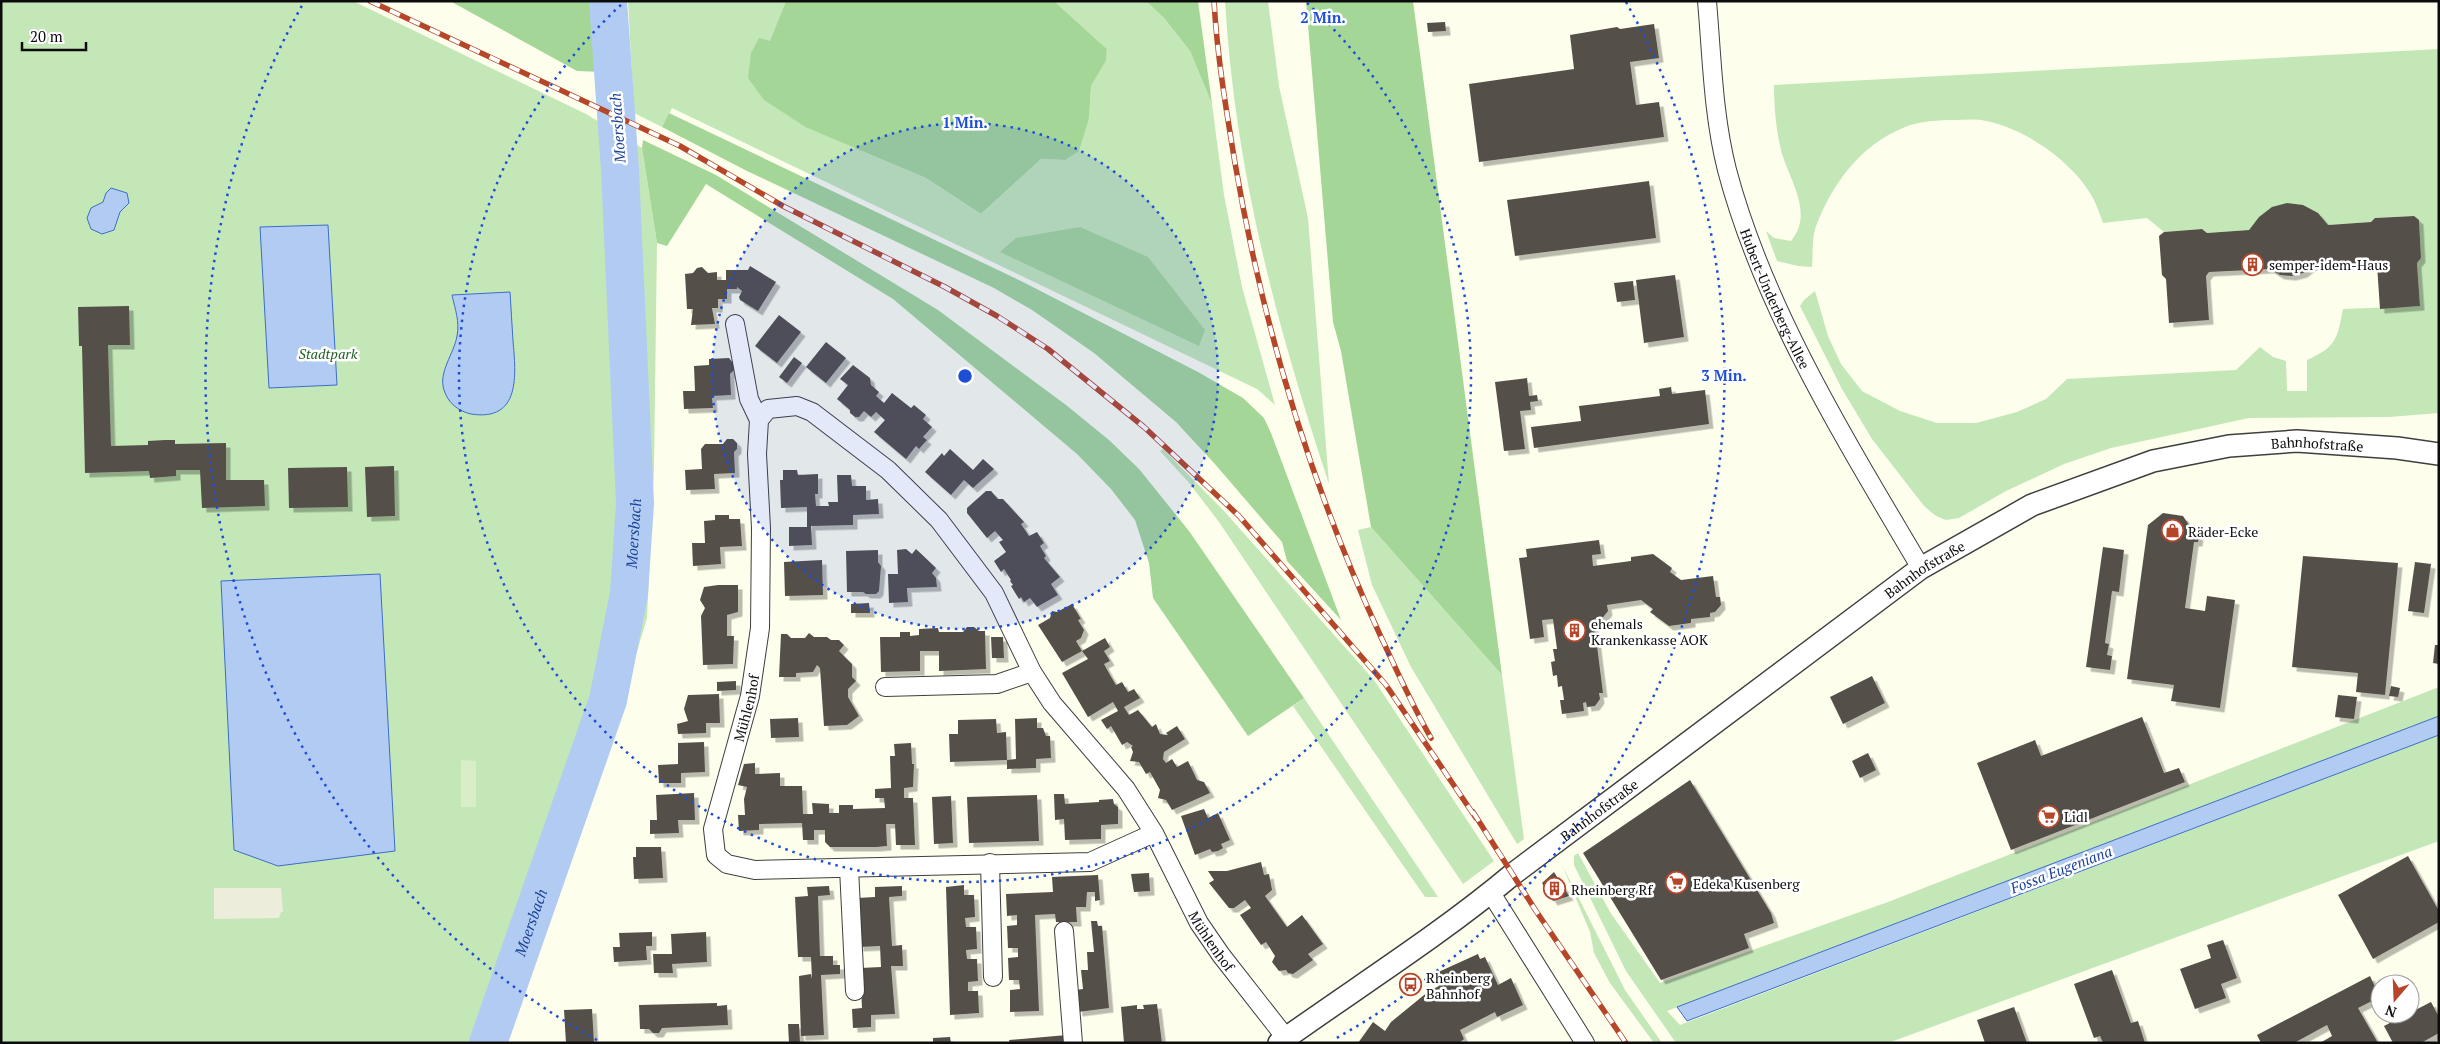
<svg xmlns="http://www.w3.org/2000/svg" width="2440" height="1044" font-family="'PT Serif',serif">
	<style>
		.green { fill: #c4e7b7 }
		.forest { fill: #a4d797 }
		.pitch { fill: #d8eec9 }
		.plaza { fill: #ededdc }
		.water { fill: #b2cbf3; stroke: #3c6dc7 }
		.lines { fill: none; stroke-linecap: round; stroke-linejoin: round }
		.river { stroke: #b2cbf3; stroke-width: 38 }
		.building { fill: #545049; filter: url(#shadow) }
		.minor-casing { stroke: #3f3f3f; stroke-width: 20 }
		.tertiary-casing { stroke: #3f3f3f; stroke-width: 24 }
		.minor { stroke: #fff; stroke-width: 18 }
		.tertiary { stroke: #fff; stroke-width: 21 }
		.rail-casing { stroke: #b6462a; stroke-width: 5.5 }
		.rail { stroke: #fff; stroke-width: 4; stroke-dasharray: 11; stroke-linecap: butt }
		.ring { fill: none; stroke: #1d4ed8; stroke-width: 2.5; stroke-dasharray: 2.5 5 }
		.labels { text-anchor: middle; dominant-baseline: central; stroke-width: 5; stroke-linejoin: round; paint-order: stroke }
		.poi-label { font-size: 14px; fill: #0c0c0c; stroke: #fff; text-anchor: start }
		.street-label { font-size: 14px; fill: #0c0c0c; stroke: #fff }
		.park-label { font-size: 14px; font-style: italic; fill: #1f6122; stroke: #fff }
		.water-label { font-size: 15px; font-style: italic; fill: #1b4298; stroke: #fff }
		.centre { fill: #1d4ed8; stroke: #fff; stroke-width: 2.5 }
		.ring-label { font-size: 15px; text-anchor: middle; font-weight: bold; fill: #1d4ed8; stroke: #fff; stroke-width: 5; stroke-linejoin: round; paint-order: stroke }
	</style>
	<defs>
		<filter id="shadow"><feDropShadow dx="4.5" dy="4.5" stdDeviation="0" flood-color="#0004"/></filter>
	</defs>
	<rect width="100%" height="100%" fill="#fdfeec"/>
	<g class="green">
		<path d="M1,1H353L586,114L642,148L657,243L654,468L647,618L597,785L501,1043H1Z"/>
		<path d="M628,1H786L770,42L807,128L926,178L981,214L1041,159L1065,160L1089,118L1091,86L1106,61L1107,49L1054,1H1146L1164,18L1190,51L1212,104L1224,195L1242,287L1275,405L1257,389L672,108L662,127L634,113Z"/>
		<path d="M1225,1H1268L1279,86L1308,218L1329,484C1276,324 1235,170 1225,1Z"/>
		<path d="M2439,49V413L2389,417L2249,418L2111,448L2064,464L2006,491L1959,518L1946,520L1936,516L1924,506L1872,439L1842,389L1800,306L1804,300L1815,291L1828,336L1841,364L1862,391L1900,411L1937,423H1976L2017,412L2046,399L2067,379L2236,370L2260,347L2273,357L2286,361L2287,391H2307V360C2336,347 2337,340 2343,309L2420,306L2417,263L2421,258L2419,220L2413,216L2375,218L2371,222L2328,225C2303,196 2271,198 2249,230L2207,233L2202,229L2164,232L2147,218L2103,223C2100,215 2097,206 2093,198C2073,161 2022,126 1981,120C1972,119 1963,120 1954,120C1939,120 1919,121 1905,127C1860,145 1831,185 1815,229C1812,240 1813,255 1812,267L1798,266L1777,261L1766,231L1774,238L1791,241C1815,213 1788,178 1781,150C1776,129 1774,107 1774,85Z"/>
		<path d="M1163,449L1224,511L1374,680L1494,861L1463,884L1219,522L1190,484L1160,451Z"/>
		<path d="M1371,527L1502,675L1524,839L1517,844L1411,667L1372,585L1358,530Z"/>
		<path d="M2439,687V716L1667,1011L1680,1025L2439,735V841L1888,1043H1676L1626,971L1574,865V856L1578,853L1610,912L1660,983L1888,902Z"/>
		<path d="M1304,698L1438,897H1425L1293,706Z"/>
		<path d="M1562,865L1625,990L1662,1043H1654L1610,983L1594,953L1590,932Z"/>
	</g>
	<g class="forest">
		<path d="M450,1H592L603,72L577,71Z"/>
		<path d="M786,1H1054L1107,49L1106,61L1091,86L1089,118L1079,151L1065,160L1041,159L981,214L926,178L807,128L764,100L748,78L751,53L759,38L770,41Z"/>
		<path d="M1146,1H1198L1212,104L1190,51L1164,18Z"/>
		<path d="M1306,1H1413L1502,675L1371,527L1341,351L1333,322Z"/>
		<path d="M669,113L1023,282L1198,372L1243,398L1264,418L1271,433L1341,620L1287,561L1282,542L1214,463L1176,422L1094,353L1032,310L994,288L747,171L662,127Z"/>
		<path d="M643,140L716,175L938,310L1066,405L1109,440L1139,469L1189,531L1304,698L1248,736L1153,598L1149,563L1135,520L1111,489L1077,454L893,299L706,184L667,246L657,243L642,148Z"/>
		<path d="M1080,227L1148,257L1205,330L1199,346L1000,252L1016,238Z"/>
	</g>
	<path class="pitch" d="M461,760L476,761V807H461Z"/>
	<path class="plaza" d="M214,888H281L283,912H281L279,918L214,919Z"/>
	<g class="water">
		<path d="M111,188L127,193L129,203L120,212L114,230L102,234L91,229L87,218L91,208L103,202L106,193Z"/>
		<path d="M328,225L337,385L269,388L260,227Z"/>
		<path d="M510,292C511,308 512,325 513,341C516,374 521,422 471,414C458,411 448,403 444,390C438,372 454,354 457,336C460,322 455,309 452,295Z"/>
		<path d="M380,574L395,851L278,866L234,850L221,581Z"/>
		<path d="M2439,716V735L1687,1021L1677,1007Z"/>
	</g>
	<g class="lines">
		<path class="river" id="s1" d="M488,1043L608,700L629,594L635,503L620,170L608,1"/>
	</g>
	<g class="building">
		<path d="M1445,22L1446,31L1428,32L1427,23Z"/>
		<path d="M1654,24L1659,58L1630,62L1636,105L1659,102L1664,137L1479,162L1469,84L1574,69L1570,35L1617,27L1620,29Z"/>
		<path d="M1649,181L1656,238L1515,256L1507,200Z"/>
		<path d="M2287,203L2303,205L2318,213L2328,225L2371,222L2375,218L2414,216L2419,220L2421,258L2417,263L2420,306L2380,309L2377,265L2374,262L2312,266L2303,273L2292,276L2280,275L2270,269L2209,272L2206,276L2209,320L2169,323L2166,279L2162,275L2159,236L2164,232L2202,229L2207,233L2249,230L2259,217L2272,207Z"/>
		<path d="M750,266L776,282L758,311L740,300L739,297L742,291L737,287V289H727V299H718V308H712L715,324L691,325L693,309H687L685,274L693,273L697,268L702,267L708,273L717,272V280H726V270H748Z"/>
		<path d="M1675,275L1684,337L1644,343L1636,280Z"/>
		<path d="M1633,281L1635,300L1617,302L1614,283Z"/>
		<path d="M129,306L130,345H108L111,446L148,445V441L165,440H175V444L226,443V480H264L265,506L202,508L200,470H176V476L150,478L149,471L85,473L82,346H79L78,307Z"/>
		<path d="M779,315L801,332L777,363L755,346Z"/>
		<path d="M826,342L846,358L826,383L806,367Z"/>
		<path d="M794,357L802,363L787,383L779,377Z"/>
		<path d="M729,358L733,363L734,370L730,374L731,395L712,396L713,408L684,409L683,391H695L694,366L709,365V359Z"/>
		<path d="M853,365L870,378L871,385L879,392L876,396L884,403L892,393L911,408L914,405L926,415L923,419L932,427L923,437L927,440L919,449L916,446L906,459L874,432L885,420L876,412L871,417L864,411L859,417H855L850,413V410L837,399L848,385L840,379Z"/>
		<path d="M1527,378L1529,396L1537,395L1538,401L1530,402L1531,410L1520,411L1525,449L1504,451L1495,382Z"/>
		<path d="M1671,387L1672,394L1705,390L1709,424L1534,448L1531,427L1581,421L1579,406L1660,396L1659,389Z"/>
		<path d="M727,439H733L737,443V449L734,452L735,473L714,474L715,489L686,490L685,470L702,469L701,449L705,444H723Z"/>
		<path d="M950,449L973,470L983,459L994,469L973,488L964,480L951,495L925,472L942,453L944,456Z"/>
		<path d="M394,466L395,516L367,517L365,467Z"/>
		<path d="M347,467L348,507L289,508L288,468Z"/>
		<path d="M783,470H797L798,475L818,474V494H815L816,506H829L828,502H838L837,475H851L852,486H866V500L878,499L879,514L853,515V525L811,526L812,545L789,546V527H807V507L781,508L780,480H783Z"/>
		<path d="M986,491H991L998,499H1003L1024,522L1021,524L1029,536L1037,532L1044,543L1040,546L1046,556L1044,558L1060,577L1051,584L1058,595L1037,607L1030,598L1024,602L1021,597L1019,599L1011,586L1013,585L1010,581L1011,580L1004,569L1001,572L994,561L1006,552L999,542L1003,540L995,531L987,538L967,513V508Z"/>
		<path d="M2163,513L2183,516L2195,534L2199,536L2198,542H2194L2185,608L2205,611L2207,596L2235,600L2220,708L2171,701L2174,685L2127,679L2148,525Z"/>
		<path d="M715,515H729V519H740L742,546L720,547L721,564L693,566L692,543H705L704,521L715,520Z"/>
		<path d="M1599,540L1601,554L1592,555L1593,566L1631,561V557L1653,554L1672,568L1670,572L1681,580L1713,576L1716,597H1720L1721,605L1715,612L1710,613V617L1691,619V623L1669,626L1650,612L1653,609L1641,600L1607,605L1608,611L1600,621L1594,622L1603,693H1599L1600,699L1595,706L1587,707L1586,702L1583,703L1584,711L1562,714L1560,700H1564L1562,686L1558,687L1557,675L1553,676L1551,662L1555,661L1553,649H1557L1553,619L1542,620L1544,637L1530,639L1519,558L1527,557L1526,549Z"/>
		<path d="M2103,547L2124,550L2119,592L2112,591L2105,643L2109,644L2107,655L2112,656L2110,670L2086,667Z"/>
		<path d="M906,549L912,554L916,549L936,568L932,573L936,578L937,587L907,588L908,602L889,603L888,574H898L897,550Z"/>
		<path d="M878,550V562L881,566L879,591L876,594H866L863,592H847L846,551Z"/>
		<path d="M2303,556L2398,563L2385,695L2356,692L2358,673L2292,667Z"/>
		<path d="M822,560L823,595L785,596L784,562Z"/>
		<path d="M2415,562L2431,564L2424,613L2408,611Z"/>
		<path d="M718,585H738V612L727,615V636H734L733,664L703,665L701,616L705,608L700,600L704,587Z"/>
		<path d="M869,603L870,613H851V604Z"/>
		<path d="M1072,604L1081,619L1078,620L1084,630L1081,638L1076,641L1082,651L1062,662L1038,625L1050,618L1052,611L1057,612Z"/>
		<path d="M967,627H974L979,631H985L986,669L939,671V651H920V671L881,672L880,637H900V632H910V636L919,635V629L938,628L939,632H963Z"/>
		<path d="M809,633L814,637H827L831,640H839L844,645L839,651L852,664V677L856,681L848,689V697L859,716L847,725L824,726L820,668L817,665L813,672L796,673V677H779L781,634H787L791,638H805Z"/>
		<path d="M991,637H1003L1004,658H992Z"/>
		<path d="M1105,638L1110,647L1104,651L1110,661L1104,664L1110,675L1116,685L1122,682L1128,692L1134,689L1140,698L1124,707L1129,715L1138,710L1152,727L1156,724L1160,734L1168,735L1166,733L1177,726L1185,739L1164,752L1163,759L1166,763L1172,759L1177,767L1188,761L1197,780L1204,782L1210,793L1172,810L1166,800L1158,798L1160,790L1150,772L1146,774L1139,762L1130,761L1133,752L1131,747L1133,746L1127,742L1122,745L1111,726L1107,729L1101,720L1118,711L1113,702L1088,717L1062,673L1088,659L1082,651Z"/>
		<path d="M2435,645H2439V664L2433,663Z"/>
		<path d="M1872,676L1885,703L1843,724L1830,697Z"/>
		<path d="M736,681V690L717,691V682Z"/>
		<path d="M2391,686L2400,688L2398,697L2389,696Z"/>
		<path d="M719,694L720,723H706V733L678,734L677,724L688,721L684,709L688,695Z"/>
		<path d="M2338,695L2357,697L2354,719L2335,717Z"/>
		<path d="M2142,717L2164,773L2179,768L2185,782L2011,850L1977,763L2035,740L2041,756Z"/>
		<path d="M798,718L799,737L771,738L770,719Z"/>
		<path d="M1037,718V728H1043L1046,736H1050L1051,758L1036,759V768L1007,769V760L950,762L949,734H958V720L996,719L997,733L1006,732L1007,760L1016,759L1015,719Z"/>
		<path d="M704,742L705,772L681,773V783H659L658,765L678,764V743Z"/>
		<path d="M911,743L912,764H914L913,787L904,788V798H913L915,845H896L895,824H886L887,846L876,847H830L825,842V830H814V840H803L802,823L759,824V830L739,831L738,815H745L744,799L747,787L738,785L744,764L755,763V774L780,773V786H802L803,814H813L812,803L829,804V813H839V805H853V809L885,808L884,798H875V789L891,788L890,756H895L894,744Z"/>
		<path d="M1868,753L1876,770L1860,778L1852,761Z"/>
		<path d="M1690,780L1771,913L1774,923L1744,934L1749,948L1661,980L1583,853Z"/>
		<path d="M694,793L695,820H678L679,833L650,834V820H657L656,795Z"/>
		<path d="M1054,794H1064L1065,804L1099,802V800L1113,799L1114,804L1118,807V824L1101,825V839L1065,840L1064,819L1055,820Z"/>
		<path d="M1037,795L1039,841L969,843L967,797Z"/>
		<path d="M951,796L953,843L934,844L932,797Z"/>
		<path d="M1204,809L1208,818L1218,813L1230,840L1221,844L1223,848L1218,851L1212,852L1210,849L1195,855L1181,816Z"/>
		<path d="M636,847H661L663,878L634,879L633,857H636Z"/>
		<path d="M2408,856L2439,911V922L2373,959L2338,895Z"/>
		<path d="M1261,862L1264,875L1269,874L1272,890L1265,896L1287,927L1302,915L1323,944L1308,954L1313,960L1293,974L1288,973L1286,970L1279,971L1272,962L1275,956L1266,942L1261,945L1240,915L1251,908L1245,900L1234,908H1229L1209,883L1214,880L1208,871H1227Z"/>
		<path d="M1554,872L1569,896L1553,901L1542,883Z"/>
		<path d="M1149,873L1150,891L1134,892L1131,874Z"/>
		<path d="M1098,875L1100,900L1095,901V892H1087L1086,907H1076L1077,922H1056L1055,914L1035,915L1039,1011L1010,1012V990L1020,989L1019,980H1009L1008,958L1018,957V948H1008L1007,926L1017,925V915L1007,916L1006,894L1053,892L1052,877Z"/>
		<path d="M964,885V895H974L975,917L965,918L966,927H976L977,949L966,950L967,959H977L978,981L968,982V991H978L979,1013L950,1015L946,887Z"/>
		<path d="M829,886L830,895L818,896L820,956H833V965H840V974L821,975L824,1035L801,1036L799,976L811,974L812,979L811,957H798L795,897L808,896L807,887Z"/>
		<path d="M902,886V896L889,897L892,946L902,945L903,966H891L895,1014L871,1015V1027L853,1028L852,1009L862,1008L860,968L881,967L880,946L859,947L857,898L875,897V887Z"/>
		<path d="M1091,921H1097L1098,926H1102L1109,1008L1078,1012L1076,990L1083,989L1081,970H1088L1087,952H1094Z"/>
		<path d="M652,932V946H646L647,960L614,962L613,947H620L619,933Z"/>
		<path d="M706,932L707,962L672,964L673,973H654L653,954H672L671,934Z"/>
		<path d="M2223,940L2237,978L2221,984L2226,998L2195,1009L2180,969L2211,958L2207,945Z"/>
		<path d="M1478,954L1480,959L1485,957L1498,985L1511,978L1523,1005L1497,1017L1495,1012L1460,1030L1464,1039L1459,1043H1358L1373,1022L1385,1031L1391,1022L1429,991L1439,986L1434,974Z"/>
		<path d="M2112,970L2131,1023L2138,1021L2145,1043H2103L2100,1036L2094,1038L2074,984Z"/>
		<path d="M2370,976L2380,997L2358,1008L2378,1043H2320L2332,1036L2327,1025L2294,1043H2261L2257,1035Z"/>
		<path d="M2431,1002L2439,1017V1033L2421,1043H2393L2384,1026Z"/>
		<path d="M717,1003V1006L727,1005L728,1025L662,1028L659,1033H653L649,1029H640L639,1005Z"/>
		<path d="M1157,1004L1162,1043H1124L1121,1007L1137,1005V1009H1144L1143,1005Z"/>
		<path d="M2014,1007L2027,1043H1985L1977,1020Z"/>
		<path d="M592,1009L594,1043H566L564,1010Z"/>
		<path d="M788,1024H799L800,1043H789Z"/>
		<path d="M1067,1035V1043H1010L1009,1040Z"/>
		<path d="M950,1037L951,1043H933V1038Z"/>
	</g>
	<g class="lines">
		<defs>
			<g id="minor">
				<path id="s2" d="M1707,1C1712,58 1713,115 1727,170C1764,310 1848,444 1921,568"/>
				<path d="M735,324L749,399L759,420"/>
				<path d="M885,687L997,684L1032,672"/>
				<path id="s3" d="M1154,833L1090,862L755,870L727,864L716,855L713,829L750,696L760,628L761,528L757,454L759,420L768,409L797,406L812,412L888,470L939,520L994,593L1032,672L1052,703L1126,789L1154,833L1199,923L1221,955L1286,1038"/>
				<path d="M990,863L993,977"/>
				<path d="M849,868L855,991"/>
				<path d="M1491,893L1585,1043"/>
				<path d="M1064,931L1073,1043"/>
			</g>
			<g id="tertiary">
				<path id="s4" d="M1279,1043C1357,987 1439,936 1513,874L1921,568L2032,505L2153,461L2229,446L2297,441L2397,448L2439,454"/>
			</g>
		</defs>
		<use href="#minor" class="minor-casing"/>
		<use href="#tertiary" class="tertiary-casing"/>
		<use href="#minor" class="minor"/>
		<use href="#tertiary" class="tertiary"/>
		<defs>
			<g id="rail">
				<path d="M370,1L680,146L783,206L945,287L997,316L1048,349L1144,427L1239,516L1386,685L1476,818"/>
				<path d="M1214,1C1217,55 1226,109 1235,163C1263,327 1311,486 1381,637C1397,671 1412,705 1431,738"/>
				<path d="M1473,812L1536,911L1626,1043"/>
			</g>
		</defs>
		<use href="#rail" class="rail-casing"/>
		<use href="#rail" class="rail"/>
	</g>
	<circle cx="965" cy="376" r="253" fill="#1d4ed8" fill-opacity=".12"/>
	<g class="ring">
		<circle cx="965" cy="376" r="253"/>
		<path d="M1307 3A506 506 0 1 1 623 3"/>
		<path d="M597 1040A759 759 0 0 1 304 2M1626 2A759 759 0 0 1 1333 1040"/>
	</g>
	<defs>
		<symbol id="building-ring" viewBox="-11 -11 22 22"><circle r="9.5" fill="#fff" stroke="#b6462a" stroke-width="1.5"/><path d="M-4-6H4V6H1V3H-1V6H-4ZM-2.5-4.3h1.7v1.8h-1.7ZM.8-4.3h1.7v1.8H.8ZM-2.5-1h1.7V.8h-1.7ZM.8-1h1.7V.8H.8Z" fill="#b6462a"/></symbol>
		<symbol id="shop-ring" viewBox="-11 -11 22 22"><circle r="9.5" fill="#fff" stroke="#b6462a" stroke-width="1.5"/><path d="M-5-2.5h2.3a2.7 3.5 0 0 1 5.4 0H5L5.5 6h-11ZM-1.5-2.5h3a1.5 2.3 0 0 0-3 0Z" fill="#b6462a"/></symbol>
		<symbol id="supermarket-ring" viewBox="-11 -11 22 22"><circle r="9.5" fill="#fff" stroke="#b6462a" stroke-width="1.5"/><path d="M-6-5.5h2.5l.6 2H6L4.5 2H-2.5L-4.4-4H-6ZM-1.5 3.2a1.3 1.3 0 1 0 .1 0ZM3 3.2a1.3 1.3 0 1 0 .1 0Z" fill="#b6462a"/></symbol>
		<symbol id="bus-ring" viewBox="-11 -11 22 22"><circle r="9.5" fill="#fff" stroke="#b6462a" stroke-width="1.5"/><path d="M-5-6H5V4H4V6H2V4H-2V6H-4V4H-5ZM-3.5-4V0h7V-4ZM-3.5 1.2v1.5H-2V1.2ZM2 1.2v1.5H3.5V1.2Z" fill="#b6462a"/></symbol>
	</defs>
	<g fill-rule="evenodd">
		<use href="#building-ring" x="2240" y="252" width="25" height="25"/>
		<use href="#shop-ring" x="2160" y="518" width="25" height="25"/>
		<use href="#building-ring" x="1562" y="618" width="25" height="25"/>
		<use href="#supermarket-ring" x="2036" y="804" width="25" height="25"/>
		<use href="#supermarket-ring" x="1664" y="870" width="25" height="25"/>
		<use href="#building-ring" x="1542" y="876" width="25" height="25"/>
		<use href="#bus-ring" x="1398" y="972" width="25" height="25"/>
	</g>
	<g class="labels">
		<g class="poi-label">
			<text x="2269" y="264">semper-idem-Haus</text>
			<text x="2188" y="531">Räder-Ecke</text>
			<text x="1591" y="623">ehemals<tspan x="1591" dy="16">Krankenkasse AOK</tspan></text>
			<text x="2064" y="816">Lidl</text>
			<text x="1693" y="883">Edeka Kusenberg</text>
			<text x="1571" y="889">Rheinberg Rf</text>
			<text x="1426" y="977">Rheinberg<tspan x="1426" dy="16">Bahnhof</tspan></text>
		</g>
		<g class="street-label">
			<text stroke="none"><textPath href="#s2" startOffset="308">Hubert-Underberg-Allee</textPath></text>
			<text stroke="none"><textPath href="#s4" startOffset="1221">Bahnhofstraße</textPath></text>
			<text stroke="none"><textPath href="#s4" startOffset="801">Bahnhofstraße</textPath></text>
			<text stroke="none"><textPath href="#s3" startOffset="600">Mühlenhof</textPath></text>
			<text stroke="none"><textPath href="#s4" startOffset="396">Bahnhofstraße</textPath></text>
			<text stroke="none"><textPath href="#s3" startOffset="1620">Mühlenhof</textPath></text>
		</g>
		<g class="park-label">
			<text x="328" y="353">Stadtpark</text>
		</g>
		<g class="water-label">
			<text transform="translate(617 128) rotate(-94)">Moersbach</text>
			<text stroke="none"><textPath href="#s1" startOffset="532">Moersbach</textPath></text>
			<text transform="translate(2061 869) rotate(-21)">Fossa Eugeniana</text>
			<text stroke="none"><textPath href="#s1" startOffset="128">Moersbach</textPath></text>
		</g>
	</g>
	<circle cx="965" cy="376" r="8" class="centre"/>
	<g class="ring-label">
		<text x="1323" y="23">2 Min.</text>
		<text x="965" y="128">1 Min.</text>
		<text x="1724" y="381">3 Min.</text>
	</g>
	<rect width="2440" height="1044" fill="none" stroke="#0c0c0c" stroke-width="5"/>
	<g transform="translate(2395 999) rotate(199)"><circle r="24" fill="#ffffff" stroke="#9e9e9e"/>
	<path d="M0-4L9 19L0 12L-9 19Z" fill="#b6462a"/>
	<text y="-8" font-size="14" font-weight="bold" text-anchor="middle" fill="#0c0c0c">N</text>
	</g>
	<path d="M22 42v8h64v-8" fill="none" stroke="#0c0c0c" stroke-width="2.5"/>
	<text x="30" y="42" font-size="15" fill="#0c0c0c" stroke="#ffffff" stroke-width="4" paint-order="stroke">20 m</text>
</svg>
